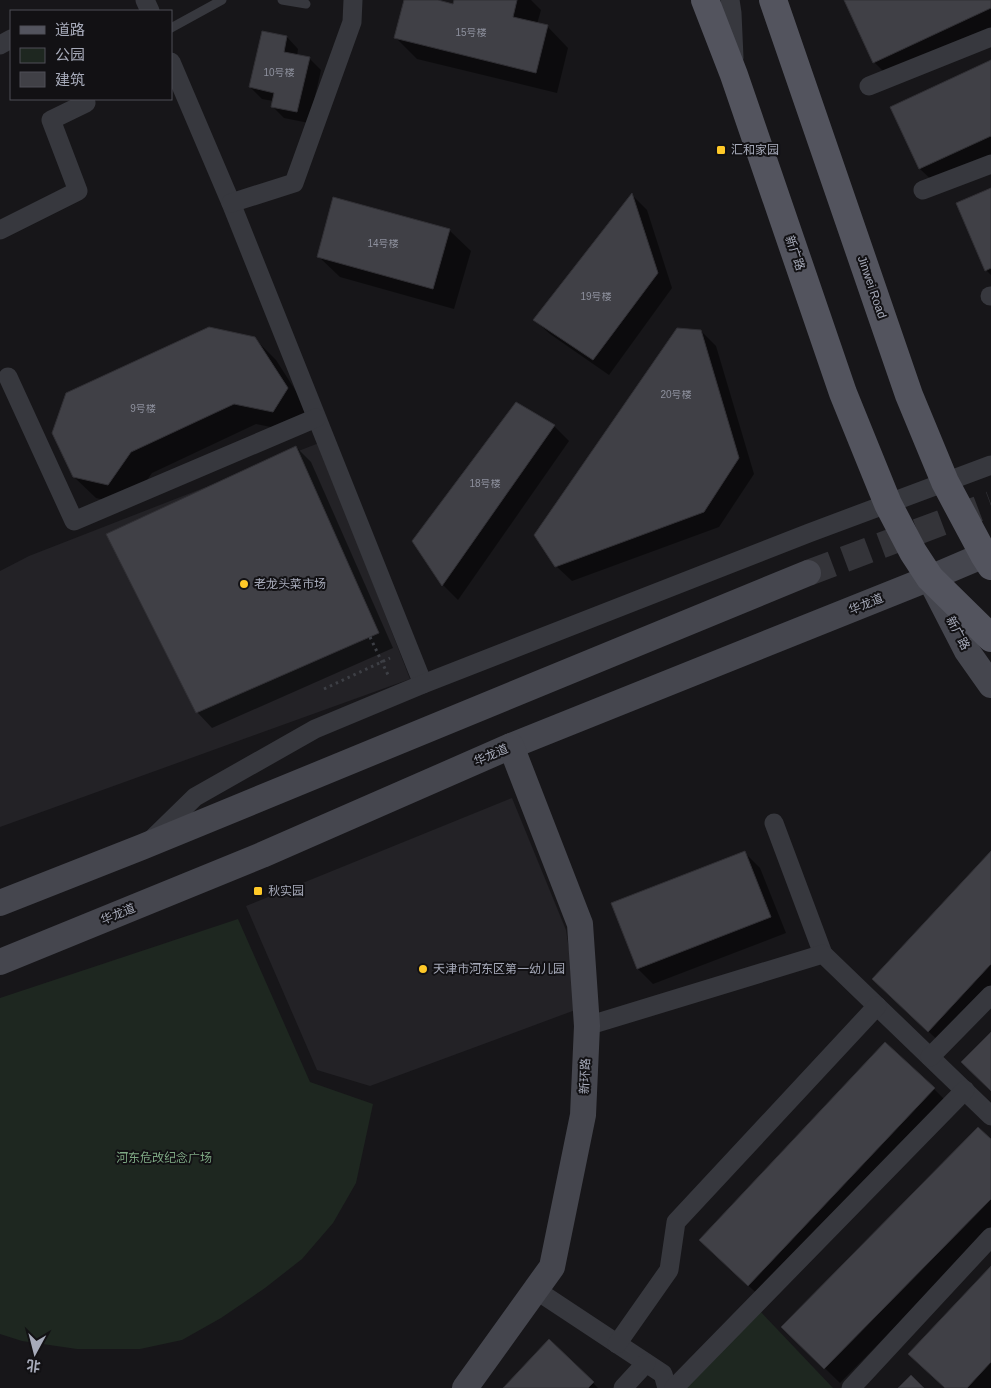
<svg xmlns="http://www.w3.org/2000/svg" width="991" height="1388" font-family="Helvetica,'Noto Sans SC',sans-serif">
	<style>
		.built { fill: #232226 }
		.green { fill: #1e2720 }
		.shadow { fill: #0007 }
		.building { fill: #404046; stroke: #313035 }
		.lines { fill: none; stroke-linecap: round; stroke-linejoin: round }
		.secondary-tunnel { stroke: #343439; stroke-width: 26; stroke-dasharray: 26 13; stroke-linecap: butt }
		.path { stroke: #3d3f45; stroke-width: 3; stroke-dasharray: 2.5 4; stroke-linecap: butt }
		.lane { stroke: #37383e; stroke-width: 9 }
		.street { stroke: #37383e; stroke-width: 19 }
		.secondary { stroke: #45464e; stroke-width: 26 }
		.primary { stroke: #53545e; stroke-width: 28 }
		.poi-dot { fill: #ffc928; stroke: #121114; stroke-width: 2 }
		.labels { text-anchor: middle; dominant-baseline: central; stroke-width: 4; stroke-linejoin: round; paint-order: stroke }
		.number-label { font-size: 10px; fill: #8d909d }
		.poi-label { font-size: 12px; fill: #a7abba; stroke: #121114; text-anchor: start }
		.street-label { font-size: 12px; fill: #a7abba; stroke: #121114 }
		.park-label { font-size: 12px; fill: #7da783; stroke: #121114 }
	</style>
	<rect width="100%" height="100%" fill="#171619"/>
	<g class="built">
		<path d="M319,443L410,679L0,827V571L29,556Z"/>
		<path d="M512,798L566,930L578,1009L370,1086L317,1070L246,906Z"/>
	</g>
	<g class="green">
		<path d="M238,919L310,1082L373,1104L356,1183L333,1223L302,1259L265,1288L221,1318L182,1340L140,1349H77L22,1341L0,1334V998Z"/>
		<path d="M758,1309L833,1388H680Z"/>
	</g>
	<g class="shadow">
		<path d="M405,0H433L454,5L455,0H531L541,10L537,24L547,26L568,48L557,93L417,59L396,38Z"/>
		<path d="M845,0H991V30L889,77L874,62Z"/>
		<path d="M262,32L287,37L298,49L297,56L309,58L321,70L309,123L284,118L272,106L273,101L262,99L250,87Z"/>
		<path d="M991,61V158L936,184L920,169L892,108Z"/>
		<path d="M991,189V275L986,270Z"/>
		<path d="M632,195L647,210L672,288L609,375L550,334L535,320Z"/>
		<path d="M449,230L471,251L454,309L340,277L318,256Z"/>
		<path d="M701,331L716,346L754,474L719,527L572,581L556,566Z"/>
		<path d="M254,338L276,360L308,410L295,432L256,424L152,473L129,506L96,498L74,477Z"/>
		<path d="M516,403L554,426L569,441L458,600L443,585L414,541Z"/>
		<path d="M296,447L311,462L393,648L212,728L197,712L108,535Z"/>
		<path d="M745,853L760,868L786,933L653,984L638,969L613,904Z"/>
		<path d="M991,853V995L944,1046L888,994Z"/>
		<path d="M934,1089L949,1104L764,1300L715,1255Z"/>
		<path d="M991,1141V1229L840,1383L783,1327Z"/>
		<path d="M991,1268V1388H945Z"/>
		<path d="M593,1383L598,1388H505Z"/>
	</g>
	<g class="building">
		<path d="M404,0H438L453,4L454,0H517L513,17L548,25L536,73L394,38Z"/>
		<path d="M844,0H991V8L873,63Z"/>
		<path d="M262,31L287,36L284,52L310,57L297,112L271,107L274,93L249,87Z"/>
		<path d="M991,60V136L919,169L890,107Z"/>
		<path d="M991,188V268L985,271L956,203Z"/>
		<path d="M632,193L658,273L593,360L533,320Z"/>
		<path d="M333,197L450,229L433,289L317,257Z"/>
		<path d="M209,327L255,337L288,388L273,412L234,404L131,452L108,485L73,477L52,433L66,393Z"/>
		<path d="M677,328L701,330L739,458L704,512L555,567L534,535Z"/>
		<path d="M516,402L555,425L442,586L412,541Z"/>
		<path d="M296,446L379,633L196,713L106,534Z"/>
		<path d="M745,851L771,917L637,969L611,903Z"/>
		<path d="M991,851V964L928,1032L872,979Z"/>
		<path d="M991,1032V1091L961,1062Z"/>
		<path d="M885,1042L935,1088L748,1286L699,1240Z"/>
		<path d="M978,1127L991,1139V1199L824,1369L781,1327Z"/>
		<path d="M991,1266V1362L967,1388H945L908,1354Z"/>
		<path d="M549,1339L594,1382L588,1388H503Z"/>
		<path d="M911,1375L924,1388H898Z"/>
	</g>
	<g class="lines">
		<path class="secondary-tunnel" d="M808,573L991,504"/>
		<g class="path">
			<path d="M370,637L389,677"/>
			<path d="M324,689L390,658"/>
		</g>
		<g class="lane">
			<path d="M282,0L306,4"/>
			<path d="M171,28L222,0"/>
		</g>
		<g class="street">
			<path d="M145,0L150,11"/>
			<path d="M730,0L732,13L734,58"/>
			<path d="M0,45L11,39"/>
			<path d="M171,62L231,203L423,684"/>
			<path d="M869,86L991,37"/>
			<path d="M923,190L991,164"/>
			<path d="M231,203L294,183L352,22L353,0"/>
			<path d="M0,230L78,191L51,120L86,103L84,99"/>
			<path d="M990,296H991"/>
			<path d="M8,377L74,521L316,418"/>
			<path d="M774,823L823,954"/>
			<path d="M152,839L195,797L315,729L423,684L809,533L991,465"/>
			<path d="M587,1026L823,954L991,1116"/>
			<path d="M930,1057L991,995"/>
			<path d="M536,1290L663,1374L667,1388"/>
			<path d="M617,1344L669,1270L676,1222L877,1006"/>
			<path d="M623,1388L646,1363"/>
			<path d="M674,1388L965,1090"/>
			<path d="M851,1388L991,1237"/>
		</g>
		<g class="secondary">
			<path d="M932,583L967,651L991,685"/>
			<path d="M0,903L142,847L808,573"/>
			<path d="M0,962L262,855L511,746L930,578L991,552"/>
			<path d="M465,1388L552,1267L583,1115L587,1026L580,924L511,746"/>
		</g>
		<g class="primary">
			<path d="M705,0L734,75L843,393L888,504L913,552L930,578L991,638"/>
			<path d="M773,0L909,395L945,482L984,555L991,566"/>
		</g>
	</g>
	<g class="poi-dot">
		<rect x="716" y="145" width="10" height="10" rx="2.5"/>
		<circle cx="244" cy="584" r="5"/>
		<rect x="253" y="886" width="10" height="10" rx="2.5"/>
		<circle cx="423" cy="969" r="5"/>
	</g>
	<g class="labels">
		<g class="number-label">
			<text x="471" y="32">15号楼</text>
			<text x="279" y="72">10号楼</text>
			<text x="383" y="243">14号楼</text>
			<text x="596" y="296">19号楼</text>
			<text x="676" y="394">20号楼</text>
			<text x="143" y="408">9号楼</text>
			<text x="485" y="483">18号楼</text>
		</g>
		<g class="poi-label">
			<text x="731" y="150">汇和家园</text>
			<text x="254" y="584">老龙头菜市场</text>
			<text x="268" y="891">秋实园</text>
			<text x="433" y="969">天津市河东区第一幼儿园</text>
		</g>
		<g class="street-label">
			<text transform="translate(795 253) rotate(71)">新广路</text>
			<text transform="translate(872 287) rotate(71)">Jinwei Road</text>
			<text transform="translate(866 604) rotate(-22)">华龙道</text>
			<text transform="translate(958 633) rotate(62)">新广路</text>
			<text transform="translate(491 755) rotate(-23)">华龙道</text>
			<text transform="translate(118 914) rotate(-22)">华龙道</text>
			<text transform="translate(585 1076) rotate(-88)">新环路</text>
		</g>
		<g class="park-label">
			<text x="164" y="1158">河东危改纪念广场</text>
		</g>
	</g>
	<rect x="10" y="10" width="162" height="90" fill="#121114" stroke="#4e4f56"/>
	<rect x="20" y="26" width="25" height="8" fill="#53545e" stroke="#4e4f56"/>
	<text x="55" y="35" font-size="15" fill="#a7abba">道路</text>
	<rect x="20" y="48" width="25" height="15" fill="#1e2720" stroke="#4e4f56"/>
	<text x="55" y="60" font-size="15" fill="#a7abba">公园</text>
	<rect x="20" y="72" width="25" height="15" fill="#404046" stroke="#4e4f56"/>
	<text x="55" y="85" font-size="15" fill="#a7abba">建筑</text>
	<g transform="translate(35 1353) rotate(187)" stroke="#121114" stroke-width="4" paint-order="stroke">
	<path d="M0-4L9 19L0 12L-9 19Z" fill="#a7abba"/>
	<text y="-8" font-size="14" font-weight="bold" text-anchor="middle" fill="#a7abba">北</text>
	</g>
</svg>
